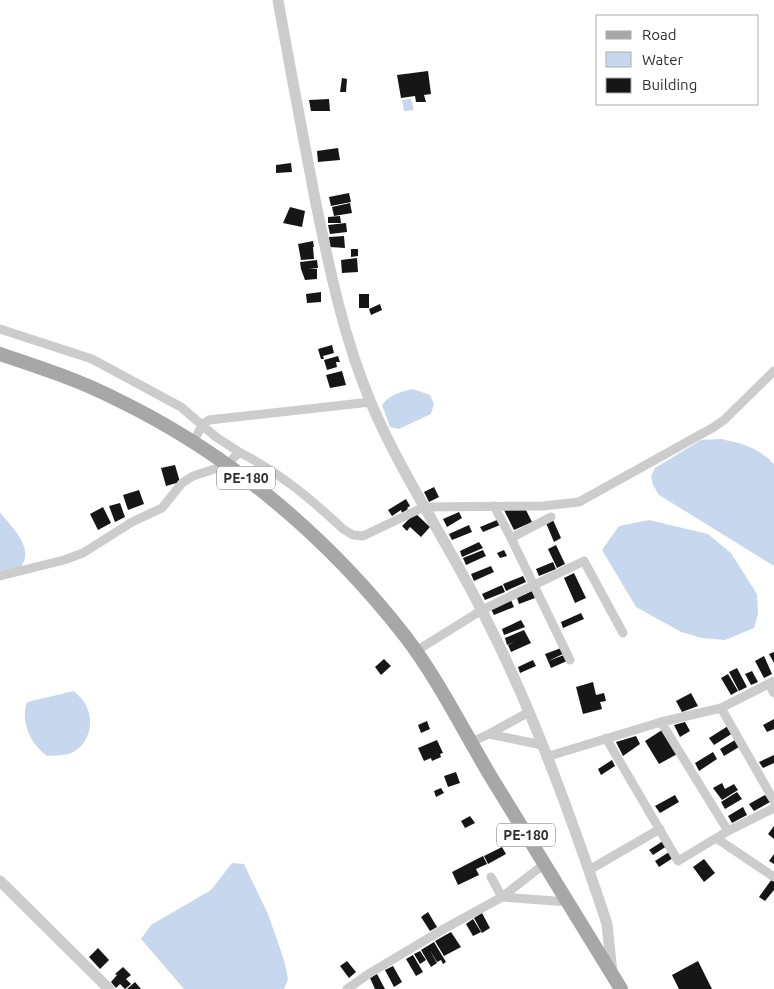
<svg xmlns="http://www.w3.org/2000/svg" width="774" height="989" font-family="Ubuntu,sans-serif">
<style>
.water{fill:#c7d8ee}
.building{fill:#161616}
.lines{fill:none;stroke-linecap:round;stroke-linejoin:round}
.minor{stroke:#ccc;stroke-width:9}
.tertiary{stroke:#ccc;stroke-width:11}
.primary{stroke:#a7a7a7;stroke-width:14}
.labels{text-anchor:middle;dominant-baseline:central;stroke-width:5;stroke-linejoin:round;paint-order:stroke}
.shield{fill:#fff;stroke:#6d6d6d;stroke-width:1}
.shield-label{font-size:14px;font-weight:bold;fill:#2f2f2f}
</style>
<rect width="100%" height="100%" fill="#fff"/>
<path class="water" d="M411,99l3,11 -10,1 -2,-11z
M413,389l17,6 4,9 -3,10 -32,15 -9,-2 -8,-22c8,-11 19,-13 31,-16z
M721,439c23,5 36,8 53,25v102l-115,-71 -6,-10 -2,-9 4,-8 46,-28z
M0,512c12,16 37,37 19,57l-19,2z
M649,520l59,14 23,19 26,41 1,20 -4,14 -29,12 -23,-2 -21,-6 -45,-25 -34,-57 17,-24z
M74,691c6,6 12,11 14,19 6,16 -1,37 -17,43 -7,3 -17,2 -24,3 -16,-12 -27,-33 -20,-54z
M232,863l12,1 24,50 16,46 4,19 -4,10h-100l-43,-50 10,-14 60,-35z"/>
<path class="building" d="M428,71l3,23 -7,1 2,7h-10l-1,-6 -14,2 -4,-23z
M342,78l5,1 -1,13h-6z
M329,99l1,12h-19l-2,-11z
M338,148l2,12 -22,2 -1,-11z
M291,163l1,9 -16,1v-8z
M349,193l2,9 -20,4 -2,-9z
M350,203l2,10 -18,3 -2,-9z
M290,207l15,4 -3,16 -19,-4z
M340,216l1,7h-13v-6z
M346,223l1,9 -17,2 -2,-9z
M344,236l1,12 -15,-1 -1,-10z
M313,241l1,6 -10,1 9,-1 1,12 -13,1 -3,-16z
M351,249h7v7l-7,1z
M357,258l1,14 -16,1 -1,-13z
M317,260l1,8 -9,1h8v10l-12,1 -4,-11 -1,-7z
M321,292v10l-14,1 -1,-9z
M359,294h10v14h-10z
M380,304l2,6 -11,5 -2,-6z
M332,345l2,8 -11,3 1,3h-3l-3,-10z
M338,356l2,6h-4l1,5 -10,3 -3,-10z
M342,371l4,14 -16,3 -4,-13z
M175,465l5,17 -14,4 -5,-18z
M434,487l5,10 -10,5 -5,-10z
M139,490l5,14 -16,6 -5,-15z
M406,499l4,7 -3,2 1,1 -6,4 -1,-3 -9,6 -4,-6z
M120,503l5,14 -10,5 -6,-16z
M103,507l8,16 -13,7 -8,-16z
M503,508h22l7,14 -18,8z
M459,512l3,6 -15,9 -4,-8z
M415,513l15,14 -9,10 -11,-10 -3,4 -5,-5z
M497,520l3,5 -17,7 -3,-5z
M553,520l8,18 -7,4 -8,-19z
M469,525l3,7 -20,8 -3,-6z
M479,542l4,6 -21,9 -2,-6z
M556,545l9,19 -8,4 -9,-19z
M483,550l3,6 -20,9 -3,-7z
M504,550l3,6 -7,2 -3,-5z
M553,562l3,7 -17,7 -3,-7z
M491,566l3,6 -20,9 -3,-7z
M574,573l12,25 -11,5 -11,-25z
M523,576l3,6 -20,9 -3,-7z
M502,585l3,7 -20,8 -3,-6z
M532,591l3,7 -16,6 -2,-6z
M511,600l3,7 -20,8 -3,-6z
M581,613l3,6 -21,9 -2,-6z
M521,620l4,7 -21,8 -2,-6z
M524,630l7,13 -20,9 -3,-7 6,-3 -7,3 -2,-7z
M561,648l2,6 -15,7 -3,-7z
M774,652v11l-5,-9z
M564,655l3,6 -16,7 -3,-7z
M764,656l8,18 -8,4 -9,-17z
M384,659l7,7 -10,9 -6,-8z
M533,660l3,6 -16,7 -2,-6z
M737,668l10,19 -8,4 -10,-19z
M752,671l6,11 -7,3 -6,-11z
M728,674l10,17 -7,4 -10,-17z
M593,682l3,13 8,-2 2,8 -6,1 2,7 -19,5 -7,-27z
M691,693l7,13 -16,6 -6,-11z
M774,719v10l-7,3 -4,-7z
M427,721l3,8 -9,4 -3,-8z
M685,722l5,9 -10,6 -6,-12z
M728,726l5,7 -19,12 -5,-7z
M662,730l17,23 -20,11 -14,-23z
M636,736l4,8 -17,12 -7,-14z
M437,740l6,13 -3,1 1,3 -9,4 -1,-3 -7,3 -6,-13z
M735,740l4,7 -15,9 -4,-7z
M713,752l4,7 -18,12 -4,-8z
M774,755v8l-11,5 -4,-6z
M612,760l3,6 -14,9 -3,-6z
M456,772l4,11 -12,4 -4,-11z
M722,783l3,6 9,-5 4,6 -16,10 -9,-12z
M441,788l3,5 -8,4 -2,-6z
M737,792l5,7 -17,10 -4,-7z
M675,795l4,7 -19,11 -5,-7z
M765,795l5,7 -16,9 -5,-7z
M743,807l4,8 -15,8 -4,-7z
M470,816l5,7 -10,5 -4,-7z
M774,826v13l-6,-5z
M663,841l4,5 -14,9 -4,-5z
M502,847l4,7 -18,10 -4,-8z
M669,852l4,6 -14,9 -4,-6z
M774,854v10l-5,-3z
M483,856l4,8 -11,5 3,6 -21,10 -6,-13z
M704,859l11,14 -11,9 -11,-15z
M772,879l2,2v9l-9,11 -6,-4z
M428,912l9,15 -7,4 -9,-14z
M482,913l8,15 -8,5 -8,-15z
M473,919l8,13 -8,4 -7,-12z
M451,932l10,15 -17,9 -9,-15z
M434,942l12,20 -3,2 -2,-4 -4,2 -8,-13 8,14 -6,4 -10,-17z
M98,948l11,12 -9,9 -11,-12z
M420,951l6,9 -6,4 -6,-10z
M413,955l10,17 -7,4 -10,-17z
M347,961l9,11 -7,6 -9,-12z
M698,961l14,28h-33l-7,-14z
M393,966l9,16 -8,5 -9,-17z
M123,967l8,8 -5,4 5,5 -6,5 -5,-5 -4,4 -5,-6 6,-7 -2,-1z
M377,974l8,15h-10l-5,-11z
M135,982l6,7h-14z"/>
<g class="lines">
<path class="minor" d="M0,329l92,30 89,48 35,30 23,15
M193,443l9,-18 7,-5 162,-18
M494,506l17,32 59,122
M511,538l40,-21
M0,576l64,-16 19,-7 49,-31 30,-14 20,-25 11,-7 34,-11 12,-13c41,21 71,46 104,77l10,6 10,1 61,-29 119,-1 36,-4 135,-75 10,-7 50,-49
M416,651l66,-41 102,-49 39,72
M769,684l5,9
M721,708l53,93
M661,722l67,109
M489,734l53,11
M606,738l72,123 50,-30 46,-23
M471,742l18,-8 40,-22
M546,757l115,-35 60,-14 53,-27
M716,838l58,39
M589,870l71,-41
M491,877l11,20 66,5
M347,989l23,-16 72,-43 60,-33 41,-32"/>
<path class="tertiary" d="M278,0c12,68 25,136 38,204 14,67 28,135 55,199 31,73 76,138 111,208 47,91 83,189 116,286l9,27 5,49
M0,881l109,108"/>
<path class="primary" d="M0,354c39,13 79,26 116,45 114,55 212,138 289,237 33,43 58,94 86,141 43,71 87,141 130,212"/>
</g>
<g class="labels">
<g class="shield">
<rect x="217" y="466.5" width="58" height="23" rx="4"/>
<rect x="497" y="823.5" width="58" height="23" rx="4"/>
</g>
<g class="shield-label">
<text x="246" y="478">PE-180</text>
<text x="526" y="835">PE-180</text>
</g>
</g>
<rect x="596" y="15" width="162" height="90" fill="#ffffff" stroke="#acacac"/>
<rect x="606" y="31" width="25" height="8" fill="#a7a7a7" stroke="#acacac"/>
<text x="642" y="40" font-size="15" fill="#2f2f2f">Road</text>
<rect x="606" y="52" width="25" height="15" fill="#c7d8ee" stroke="#acacac"/>
<text x="642" y="65" font-size="15" fill="#2f2f2f">Water</text>
<rect x="606" y="78" width="25" height="15" fill="#161616" stroke="#acacac"/>
<text x="642" y="90" font-size="15" fill="#2f2f2f">Building</text>
</svg>
